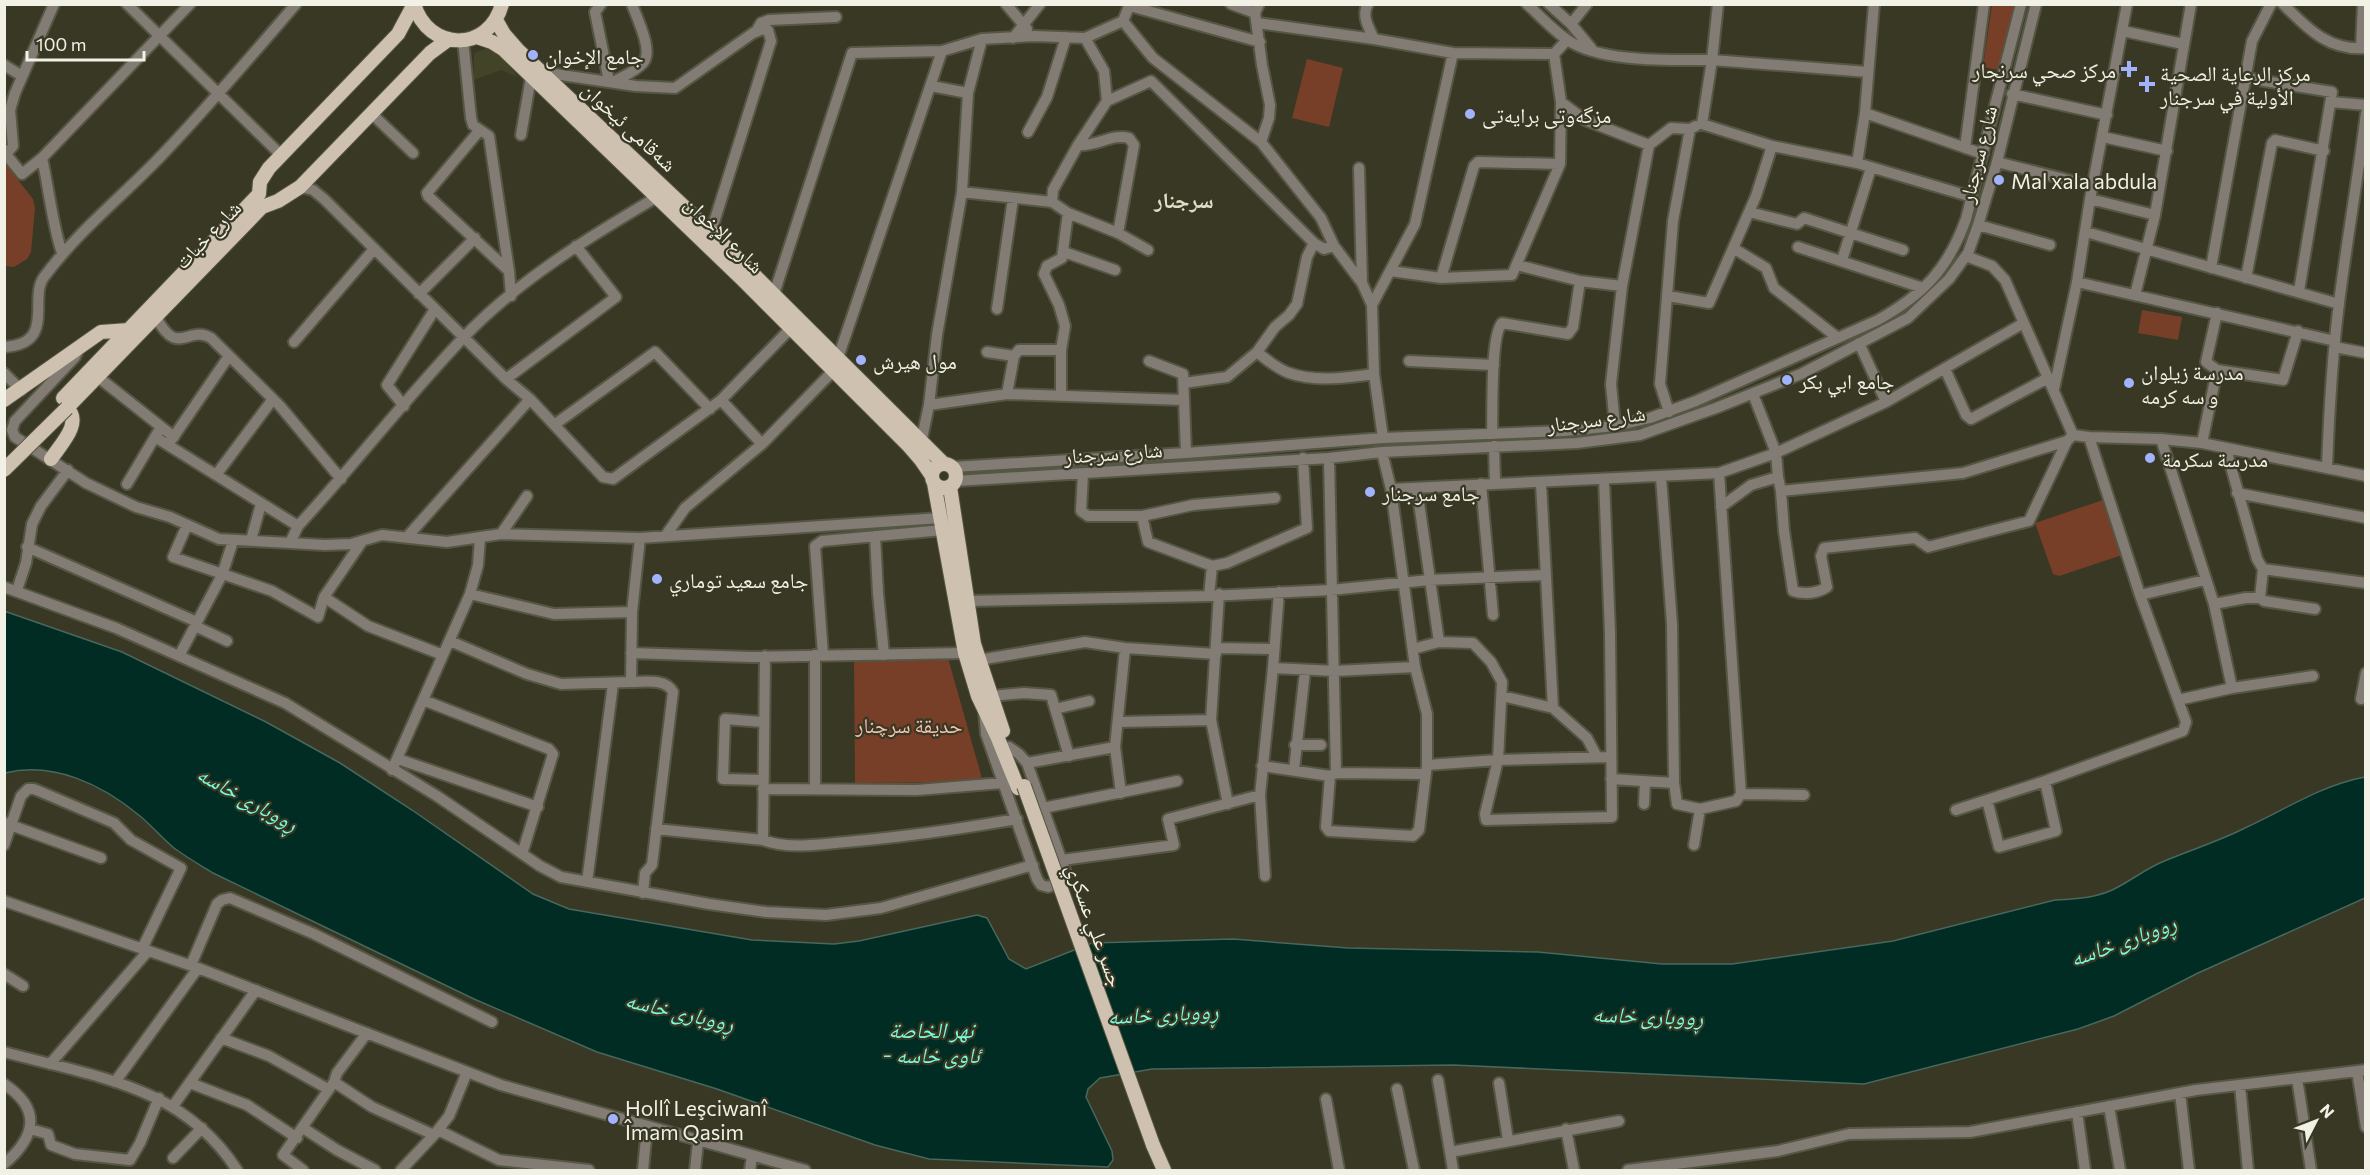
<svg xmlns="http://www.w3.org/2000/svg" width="2370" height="1175" font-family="Commissioner,'Noto Naskh Arabic',sans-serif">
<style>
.built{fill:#434328}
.green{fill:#773f28}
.water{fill:#002c23;stroke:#48675d;stroke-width:1.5}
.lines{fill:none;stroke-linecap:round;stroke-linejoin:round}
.minor-casing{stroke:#565644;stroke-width:14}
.major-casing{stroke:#565644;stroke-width:16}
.minor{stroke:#827c74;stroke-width:10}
.major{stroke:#cec1b0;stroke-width:14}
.major-bridge-casing{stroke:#565644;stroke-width:16;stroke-linecap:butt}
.major-bridge{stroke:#cec1b0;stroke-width:14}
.poi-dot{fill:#a1b3fd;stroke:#383825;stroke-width:2}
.labels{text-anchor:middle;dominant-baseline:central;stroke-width:4.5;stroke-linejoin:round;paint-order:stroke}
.poi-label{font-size:21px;fill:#f1f1e5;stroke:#383825;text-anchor:start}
.street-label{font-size:21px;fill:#f1f1e5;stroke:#383825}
.park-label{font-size:21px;fill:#f7c4b1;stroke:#383825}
.neighbourhood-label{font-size:22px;font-weight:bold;fill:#dddec6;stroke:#383825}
.water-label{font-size:22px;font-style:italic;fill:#78fddc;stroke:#383825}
</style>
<rect width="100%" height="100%" fill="#383825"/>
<path class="built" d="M493,46l25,31 -17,-7 -27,10v-27z"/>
<path class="green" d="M1992,5h26l-14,66 -21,-4z
M1307,59l36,9 -14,59 -37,-9z
M4,162l29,37 2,9 -4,44 -4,7 -13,8 -9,-1z
M2142,310l40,7 -4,23 -40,-7z
M2103,500l19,55 -63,21 -6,-2 -18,-51z
M948,658l35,124 -128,1 -1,-124z"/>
<path class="water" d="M4,611l118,41 144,70 74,41 72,47 121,84 36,15 183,31 82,4 25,-3 118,-26 10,3 22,41 17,10 66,-26 141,-4 115,9 190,4 124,12h70l161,-23 162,-41c21,-1 44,-2 63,-13 15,-8 28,-18 44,-25 28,-12 58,-21 85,-35 39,-18 75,-42 118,-50v121l-167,75 -84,43 -36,13 -214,55 -411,-19 -301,4 -52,9 -12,11 -2,8 26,54 1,9 -5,7 -179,-8 -54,-14 -158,-56 -120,-37 -123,-53 -261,-126c-13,-8 -27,-16 -39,-25 -12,-10 -22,-22 -34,-32 -37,-31 -86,-55 -135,-43z"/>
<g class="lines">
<defs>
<path id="minor" d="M127,4l154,151
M601,4l-6,8 14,69
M1006,4l21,25
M1231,4l24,9
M1259,4l-4,9 7,52 8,40 -1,13 -8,24
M1368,4c-7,12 1,24 6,35
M1527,4c13,12 25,25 39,35 33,24 105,21 146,21l-10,64 70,22 85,17 115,34
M1549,4l22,20 20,24
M1718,4l-6,56 156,12
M2283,4c24,24 45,47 83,44
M1130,6l130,36
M1123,21l30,37 108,84 60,76 13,28 28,37 10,22
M1258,23l116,16 79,14 101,1
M1571,24l16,-20
M757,30l4,-7 8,-3 67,-3
M2123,31l60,13
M1013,38l27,-34
M463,40l8,78 2,7 16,11 20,135 2,25
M2361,48l2,-44
M4,65l18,11
M541,72l95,14 39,2 78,-55 10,-4 5,1 3,11 -60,191
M2246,78l86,14 -33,199
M615,81c9,-5 21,-10 28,-18 11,-12 -6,-44 -11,-59
M931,86l37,7
M2012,94l95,21
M1107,101l44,-20 163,162 10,6 10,-3
M1561,102l24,18 64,25 22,-17 19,1 6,-3
M2331,102l35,3
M1865,113l118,41
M372,114l41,39
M479,131l-52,62 1,3 81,75
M1028,132l19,-35 19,-60
M521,135l10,-58
M2103,137l64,14
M1078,145c18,2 34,-12 51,-7l5,7 -16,88
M1965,148l19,-144
M4,152l18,22 20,-16
M6,154l7,-8 -3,-36 5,-17 39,-89
M1997,162l95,24
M1857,163l8,-50 9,-109
M1359,168l3,115
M300,187l13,3 11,9 182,180 24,20 73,78 10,2 108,-79 70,-72
M962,192l90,10 16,11 50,20 30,17
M2090,199l65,16
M1052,202l1,-12 25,-45 29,-44 -3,-30 -19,-33
M1749,212l48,12 7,-6 99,32
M1978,225l72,20
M2086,232l253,72
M1798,247l125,41
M1733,248l33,20 8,20 64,50
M1064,252l51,18
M62,253c-10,-30 -13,-64 -20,-95l148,-154
M1966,256l26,10 13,14 68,155
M1842,260l29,-92
M1517,265l63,16 42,5
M2211,268l41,-227 19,-37
M1391,271l50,7 71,-3 48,-111 1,-62 -7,-48 13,-14
M1441,278l33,-112 4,-4 82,2
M2246,278l26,-135 3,-3 49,11
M2077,282l258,59
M419,294l56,-56
M774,294l78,-241 90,-2 40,-12 52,-3 51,2 38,-17 7,-17
M2135,295l20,-80 36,-211
M1668,296l41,7 47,-107 16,-50
M997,309l16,-110
M2217,313l-11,49 11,8 66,10 15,-49
M156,317c22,42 32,7 55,21l69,68 61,73
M294,342l80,-93
M1859,343l27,59
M4,347c53,-3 24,-49 40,-70 34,-46 79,-81 118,-122 46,-48 90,-100 134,-151
M2335,347l31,6
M78,350l-3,7 -60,64 -3,9 3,7 71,46 50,24 34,10 49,22 71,4
M987,352l27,4
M1257,352c10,8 19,16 32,21 25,9 58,5 85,1
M838,358l104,-307
M1149,361l34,13 3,79
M1409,361l85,4
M1945,369l21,46 5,4 77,-41
M4,373l17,17
M98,377l76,60
M506,379l110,-82 -40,-51
M1184,383l43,-6 30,-25 18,-25 14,-12 8,-11 10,-47 7,-14
M2054,389l23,-107 13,-83 37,-195
M1007,394l7,-38 5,-6h42
M1753,394l23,59 2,24
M1061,396v-46l4,-24 -6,-21 -15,-31 3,-8 15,-8 6,-45
M721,400l41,44
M929,405l78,-11 177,6
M404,406l-17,-21 48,-76
M1669,412l-9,-28 13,-163 17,-92
M554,425l101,-73 55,57
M1615,426l-4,-42 11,-98 27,-141
M1492,434c1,-21 -2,-98 10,-111l66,11 5,-7 7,-46
M2073,435l16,2 72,2 41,4 164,33
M155,437l143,89 -8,17 35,2 26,-1 31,-9 65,7 54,-8 139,4 301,-20
M1383,438l-9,-64 -2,-69 43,-81 38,-171
M2161,439l53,165 18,84
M921,443l8,-38 8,-70 25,-143 6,-99 14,-54
M2202,443l15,-73
M168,445l61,-89
M1494,446l1,37
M2226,449l31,110 6,10 103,14
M1329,458l7,315
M953,467l233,-14 197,-15 181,-7 51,-5 35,-8 46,-17 182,-81c46,-26 70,-51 88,-101l55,-215
M2327,467c2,-54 5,-109 12,-164 8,-63 19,-126 27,-190
M1083,474l-2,37 7,5h54l51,-11 82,-7
M216,475l57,-76
M1661,477l11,147 2,159 3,21 23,5 36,-8 5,-7 -22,-321
M955,481l374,-23 53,-6 195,-9 63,-8 76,-27 85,-34 107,-56 41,-39 19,-26 10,-28 19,-63 39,-158
M1541,483l12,225 34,30 10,19
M127,484l31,-52
M1481,484l12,131
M1391,489l328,-16 57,-20 110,-51 136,-78
M1417,489l22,153 34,1 18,19 11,20 -4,78 112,-3
M1781,491l3,40 9,60c11,4 25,2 34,-4l-6,-31 3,-8 91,-10 13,9 101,-26 38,-80
M2237,493l129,25
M1721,507l30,-22 27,-8 3,14 182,-18 104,-32 6,-6
M1142,516l6,26 64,24 15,-3 80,-35 -4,-70
M187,525l-14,32 99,34 46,26 6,-20 37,-54
M298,526c56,-61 108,-128 165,-188 54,-57 126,-101 194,-141
M501,534l26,-38
M666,535l19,-27 77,-64 71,-73
M875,536l3,57 6,62
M407,537l123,-138
M640,538l-8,74 -1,70c14,0 35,-4 42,10l-21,173 -7,8 -2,20
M251,540l10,-36
M27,547l170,75
M2263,569l-3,29 4,3 51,8
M4,587l112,41 169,75 152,93 103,70 21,11 148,27 57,8 60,3 55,-7 152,-43
M17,590l9,-27 6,-39 9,-18 27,-36
M470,594l84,20 78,-2
M1219,594l-8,126 17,84
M2140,595l65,-15
M1209,596l3,-30
M324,597l44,29 75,29
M967,601l242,-5 122,-6 98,-10 116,-5
M2214,604l32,-6h14
M195,626l32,15
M450,641l77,33 34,10 70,-2
M1217,648l57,1
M1413,649l26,-7
M631,653l119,4 215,-4
M823,655l-8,-109 7,-5 121,-11
M179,656l43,-81 11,-34
M979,660l106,-18 40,6 91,6
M1273,668l62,3 80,-4
M991,696l33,-3 27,2 18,61
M1502,696l51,12
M2361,699l5,-26
M423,700l126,49 4,5 -31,100
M2178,700l54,-12 81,-12
M1055,709l34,-8
M984,710l2,24 51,145 4,6 7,2 16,-6 1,-11 -38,-107 -8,-9 -10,-7
M763,722l-38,-3 -2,60 40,1
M1119,722l92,-2
M1295,745h26
M398,759l140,48
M1027,763l88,-16
M1427,765l71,-5 -13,54 1,6 126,-3 -2,-184 -6,-154
M1262,766l68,10 6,-3 88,1
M392,770l78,-176 8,-29 2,-27
M1294,770l11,-99
M1330,776l-4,51 3,4 84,5 6,-6 8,-65v-51l-12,-47 -24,-178 -9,-37
M1611,779l63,4
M763,789l154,1 86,-7
M815,789v-134
M1121,793l-6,-46 10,-99
M1741,794l63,1
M1987,800l12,47 57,-16 -11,-50
M1644,804l1,-22
M1043,808l134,-27
M1956,810l89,-29 138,-50 3,-9 -46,-127 -51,-158
M5,823l96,35
M656,829l107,11c25,10 56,4 83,2 57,-5 114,-13 171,-23
M763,840l2,-184
M4,845l17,-49 7,-7h6l80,34 17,17 50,28 -39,81
M1694,845l6,-36
M1062,860l112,-15 -6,-26 92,-24
M1265,876l-5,-81 13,-127 6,-76
M587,882l26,-198
M4,901l194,67 303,117 304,85
M191,965l26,-61 5,-4 8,-2 84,36 178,88
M4,974l19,12
M221,1038l48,18 59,33
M4,1052c91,25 178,33 233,118
M50,1064l98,-113
M2357,1071l9,56
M2297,1078l14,92
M1438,1080l15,90
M115,1082l83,-114
M334,1082l3,-9 30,-40
M190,1083l57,22 50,33
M1499,1083l9,57
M4,1084c38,25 32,53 0,80
M2240,1085l8,85
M1397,1089l17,81
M2180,1093l9,77
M1326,1099l13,71
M173,1106l83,-116
M2109,1106l11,64
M2077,1112l8,58
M303,1128l34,22 38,20
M30,1129l18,5 3,11 24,9 55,6 10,-17 19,-45
M1566,1129l8,41
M438,1130l61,30 90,10
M1450,1152l169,-31
M173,1158l29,-30
M303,1170l-20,-15 51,-73 38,25 62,28
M401,1170l33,-35 15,-19 18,-44
M643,1170l4,-42
M695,1170l3,-28
M750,1170l2,-14
M1628,1170l150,-19 71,-17 121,-2 226,-42 170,-20"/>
<path id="major" d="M414,4c14,48 75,49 88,0
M496,20l8,14 14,16 193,182 232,231
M477,37l15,5 11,7 240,231 165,165 13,15 11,16
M63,398l196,-204 1,-12 9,-14 129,-134 16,-30
M4,400l97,-68 28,-2
M51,459c9,-14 32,-36 16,-51l195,-201 16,-6 22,-14 130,-134 19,-14
M932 476a12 12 0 1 1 24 0a12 12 0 1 1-24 0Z
M934,483l31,170 13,43 19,40 21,52
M950,487l24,157 29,87
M1153,1145l11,25"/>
</defs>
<use href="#minor" class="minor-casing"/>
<use href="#major" class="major-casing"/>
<use href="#minor" class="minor"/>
<use href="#major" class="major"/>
<defs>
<path id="major-bridge" d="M4,470l63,-62
M1024,786l129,359"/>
</defs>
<use href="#major-bridge" class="major-bridge-casing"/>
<use href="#major-bridge" class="major-bridge"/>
</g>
<g class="poi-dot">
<circle cx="533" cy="55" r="6"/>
<path d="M2126 60h6v6h6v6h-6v6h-6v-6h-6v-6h6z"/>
<path d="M2144 75h6v6h6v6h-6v6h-6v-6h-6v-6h6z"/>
<circle cx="1470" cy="114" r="6"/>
<circle cx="1999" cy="180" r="6"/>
<circle cx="861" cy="360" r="6"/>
<circle cx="1787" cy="380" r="6"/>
<circle cx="2129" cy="383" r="6"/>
<circle cx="2150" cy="458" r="6"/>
<circle cx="1370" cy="492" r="6"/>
<circle cx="657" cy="579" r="6"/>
<circle cx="613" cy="1119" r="6"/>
</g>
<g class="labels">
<g class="poi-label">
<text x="545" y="55">جامع الإخوان</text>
<text x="2116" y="69" text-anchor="end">مركز صحي سرنجار</text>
<text x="2160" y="72">مركز الرعاية الصحية<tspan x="2160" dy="24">الأولية في سرجنار</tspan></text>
<text x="1482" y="114">مزگەوتی برایەتی</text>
<text x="2011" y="180">Mal xala abdula</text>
<text x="873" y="360">مول هيرش</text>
<text x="2141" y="371">مدرسة زيلوان<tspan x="2141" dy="24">و سه كرمه</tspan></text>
<text x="1799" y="380">جامع ابي بكر</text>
<text x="2162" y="458">مدرسة سكرمة</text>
<text x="1382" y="492">جامع سرجنار</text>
<text x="669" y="579">جامع سعيد توماري</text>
<text x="625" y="1107">Hollî Leşciwanî<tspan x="625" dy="24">Îmam Qasim</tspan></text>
</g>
<g class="street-label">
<text transform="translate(630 126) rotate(43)">شەقامی ئیخوان</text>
<text transform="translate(1977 154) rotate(-76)">شارع سرجنار</text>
<text transform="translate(207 234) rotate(-46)">شارع خبات</text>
<text transform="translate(725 234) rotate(44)">شارع الإخوان</text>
<text transform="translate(1596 418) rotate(-7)">شارع سرجنار</text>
<text transform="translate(1113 452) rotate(-4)">شارع سرجنار</text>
<text transform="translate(1096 925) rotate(70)">جسر علي عسكري</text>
</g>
<g class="park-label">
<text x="909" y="724">حديقة سرچنار</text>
</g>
<g class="neighbourhood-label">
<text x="1184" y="199">سرجنار</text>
</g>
<g class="water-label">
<text transform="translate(248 798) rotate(29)">ڕووباری خاسە</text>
<text transform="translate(2123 940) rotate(-20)">ڕووباری خاسە</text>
<text transform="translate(680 1011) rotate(13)">ڕووباری خاسە</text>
<text transform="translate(1163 1013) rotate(-3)">ڕووباری خاسە</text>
<text transform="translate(1648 1015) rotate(2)">ڕووباری خاسە</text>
<text x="931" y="1029">نهر الخاصة<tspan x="931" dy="25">- ئاوی خاسە</tspan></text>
</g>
</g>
<rect width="2370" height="1175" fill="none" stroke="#f1f1e5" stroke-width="12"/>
<g transform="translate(2316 1121) rotate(48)" stroke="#383825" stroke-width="4.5" paint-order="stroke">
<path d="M0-4.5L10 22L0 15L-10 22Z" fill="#f1f1e5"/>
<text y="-9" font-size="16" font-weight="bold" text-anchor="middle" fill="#f1f1e5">N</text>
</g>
<path d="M27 51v9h117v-9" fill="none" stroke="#f1f1e5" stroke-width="3"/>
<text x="36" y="51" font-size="18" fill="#f1f1e5" stroke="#383825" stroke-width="4.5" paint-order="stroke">100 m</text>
</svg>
